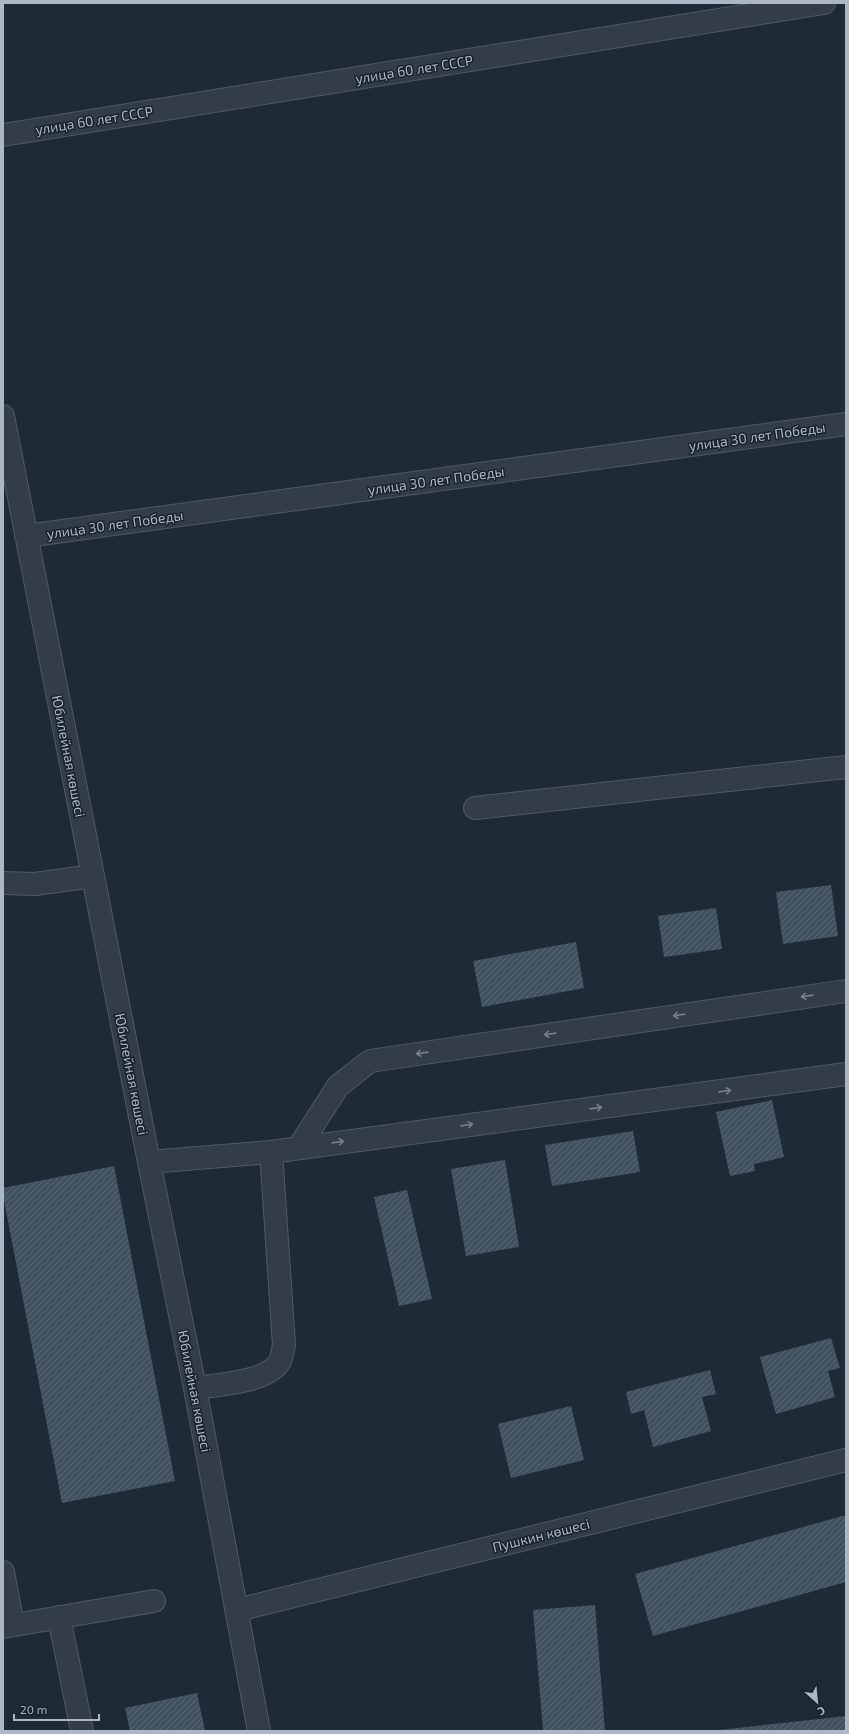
<svg xmlns="http://www.w3.org/2000/svg" width="849" height="1734" font-family="'Exo 2',sans-serif">
<style>
.building{fill:url(#building-hatch)}
.lines{fill:none;stroke-linecap:round;stroke-linejoin:round}
.minor-casing{stroke:#4f5a65;stroke-width:24}
.minor{stroke:#323d47;stroke-width:22}
.oneway{stroke:#75808c}
.labels{text-anchor:middle;dominant-baseline:central;stroke-width:3;stroke-linejoin:round;paint-order:stroke}
.street-label{font-size:14px;fill:#abb7c4;stroke:#18222b}
</style>
<defs>
<pattern id="building-hatch" width="6" height="6" patternUnits="userSpaceOnUse"><rect width="6" height="6" fill="#41515f"/><path d="M-1 1l2-2M0 6l6-6M5 7l2-2" fill="none" stroke="#5a6874"/></pattern>
</defs>
<rect width="100%" height="100%" fill="#1e2b36"/>
<path class="building" d="M831,885l7,51 -55,8 -7,-52z
M716,908l6,41 -58,8 -6,-41z
M576,942l8,46 -102,19 -9,-46z
M772,1100l12,57 -30,7 1,7 -25,5 -14,-64z
M633,1131l7,41 -88,14 -7,-41z
M505,1160l14,87 -53,9 -15,-87z
M114,1166l61,315 -113,22 -59,-308v-7z
M407,1190l25,109 -33,7 -25,-109z
M831,1338l9,30 -12,3 7,26 -59,17 -16,-57z
M710,1370l6,24 -14,3 9,34 -58,16 -9,-37 -13,4 -5,-22z
M571,1406l13,54 -73,18 -13,-54z
M846,1515v67l-193,54 -18,-62z
M595,1605l10,126h-62l-10,-121z
M197,1693l8,38h-75l-5,-23z
M846,1716v15h-127v-1z"/>
<g class="lines">
<defs>
<path id="minor" d="M3,135l821,-132
M3,416l146,746 46,226 64,343
M26,536l820,-112
M475,808l371,-41
M3,883l32,1 58,-8
M299,1147l39,-61 32,-25 476,-70
M149,1162l122,-10 575,-78
M195,1388c22,-3 74,-6 85,-27 2,-5 3,-11 4,-16l-13,-193
M3,1572l10,53
M237,1610l609,-150
M59,1617l23,114
M3,1627l151,-26"/>
</defs>
<use href="#minor" class="minor-casing"/>
<use href="#minor" class="minor"/>
</g>
<defs><path id="oneway-shaft" d="M-6 0H5M1.5-3L5.5 0L1.5 3" fill="none" stroke-width="1.6" stroke-linecap="round" stroke-linejoin="round"/></defs>
<g class="oneway">
<use href="#oneway-shaft" transform="translate(807 996) rotate(172)"/>
<use href="#oneway-shaft" transform="translate(679 1015) rotate(172)"/>
<use href="#oneway-shaft" transform="translate(550 1034) rotate(172)"/>
<use href="#oneway-shaft" transform="translate(422 1053) rotate(172)"/>
<use href="#oneway-shaft" transform="translate(725 1091) rotate(-8)"/>
<use href="#oneway-shaft" transform="translate(596 1108) rotate(-8)"/>
<use href="#oneway-shaft" transform="translate(467 1125) rotate(-8)"/>
<use href="#oneway-shaft" transform="translate(338 1142) rotate(-8)"/>
</g>
<g class="labels">
<g class="street-label">
<text transform="translate(414 69) rotate(-9)">улица 60 лет СССР</text>
<text transform="translate(94 120) rotate(-9)">улица 60 лет СССР</text>
<text transform="translate(757 436) rotate(-8)">улица 30 лет Победы</text>
<text transform="translate(436 480) rotate(-8)">улица 30 лет Победы</text>
<text transform="translate(115 524) rotate(-8)">улица 30 лет Победы</text>
<text transform="translate(69 756) rotate(79)">Юбилейная көшесі</text>
<text transform="translate(132 1074) rotate(79)">Юбилейная көшесі</text>
<text transform="translate(195 1391) rotate(79)">Юбилейная көшесі</text>
<text transform="translate(541 1535) rotate(-14)">Пушкин көшесі</text>
</g>
</g>
<rect width="849" height="1734" fill="none" stroke="#abb7c4" stroke-width="8"/>
<g transform="translate(817 1702) rotate(153)" stroke="#18222b" stroke-width="3" paint-order="stroke">
<path d="M0-3L7 15L0 10L-7 15Z" fill="#abb7c4"/>
<text y="-6" font-size="11" font-weight="bold" text-anchor="middle" fill="#abb7c4">С</text>
</g>
<path d="M14 1714v6h85v-6" fill="none" stroke="#abb7c4" stroke-width="2"/>
<text x="20" y="1714" font-size="12" fill="#abb7c4" stroke="#18222b" stroke-width="3" paint-order="stroke">20 m</text>
</svg>
